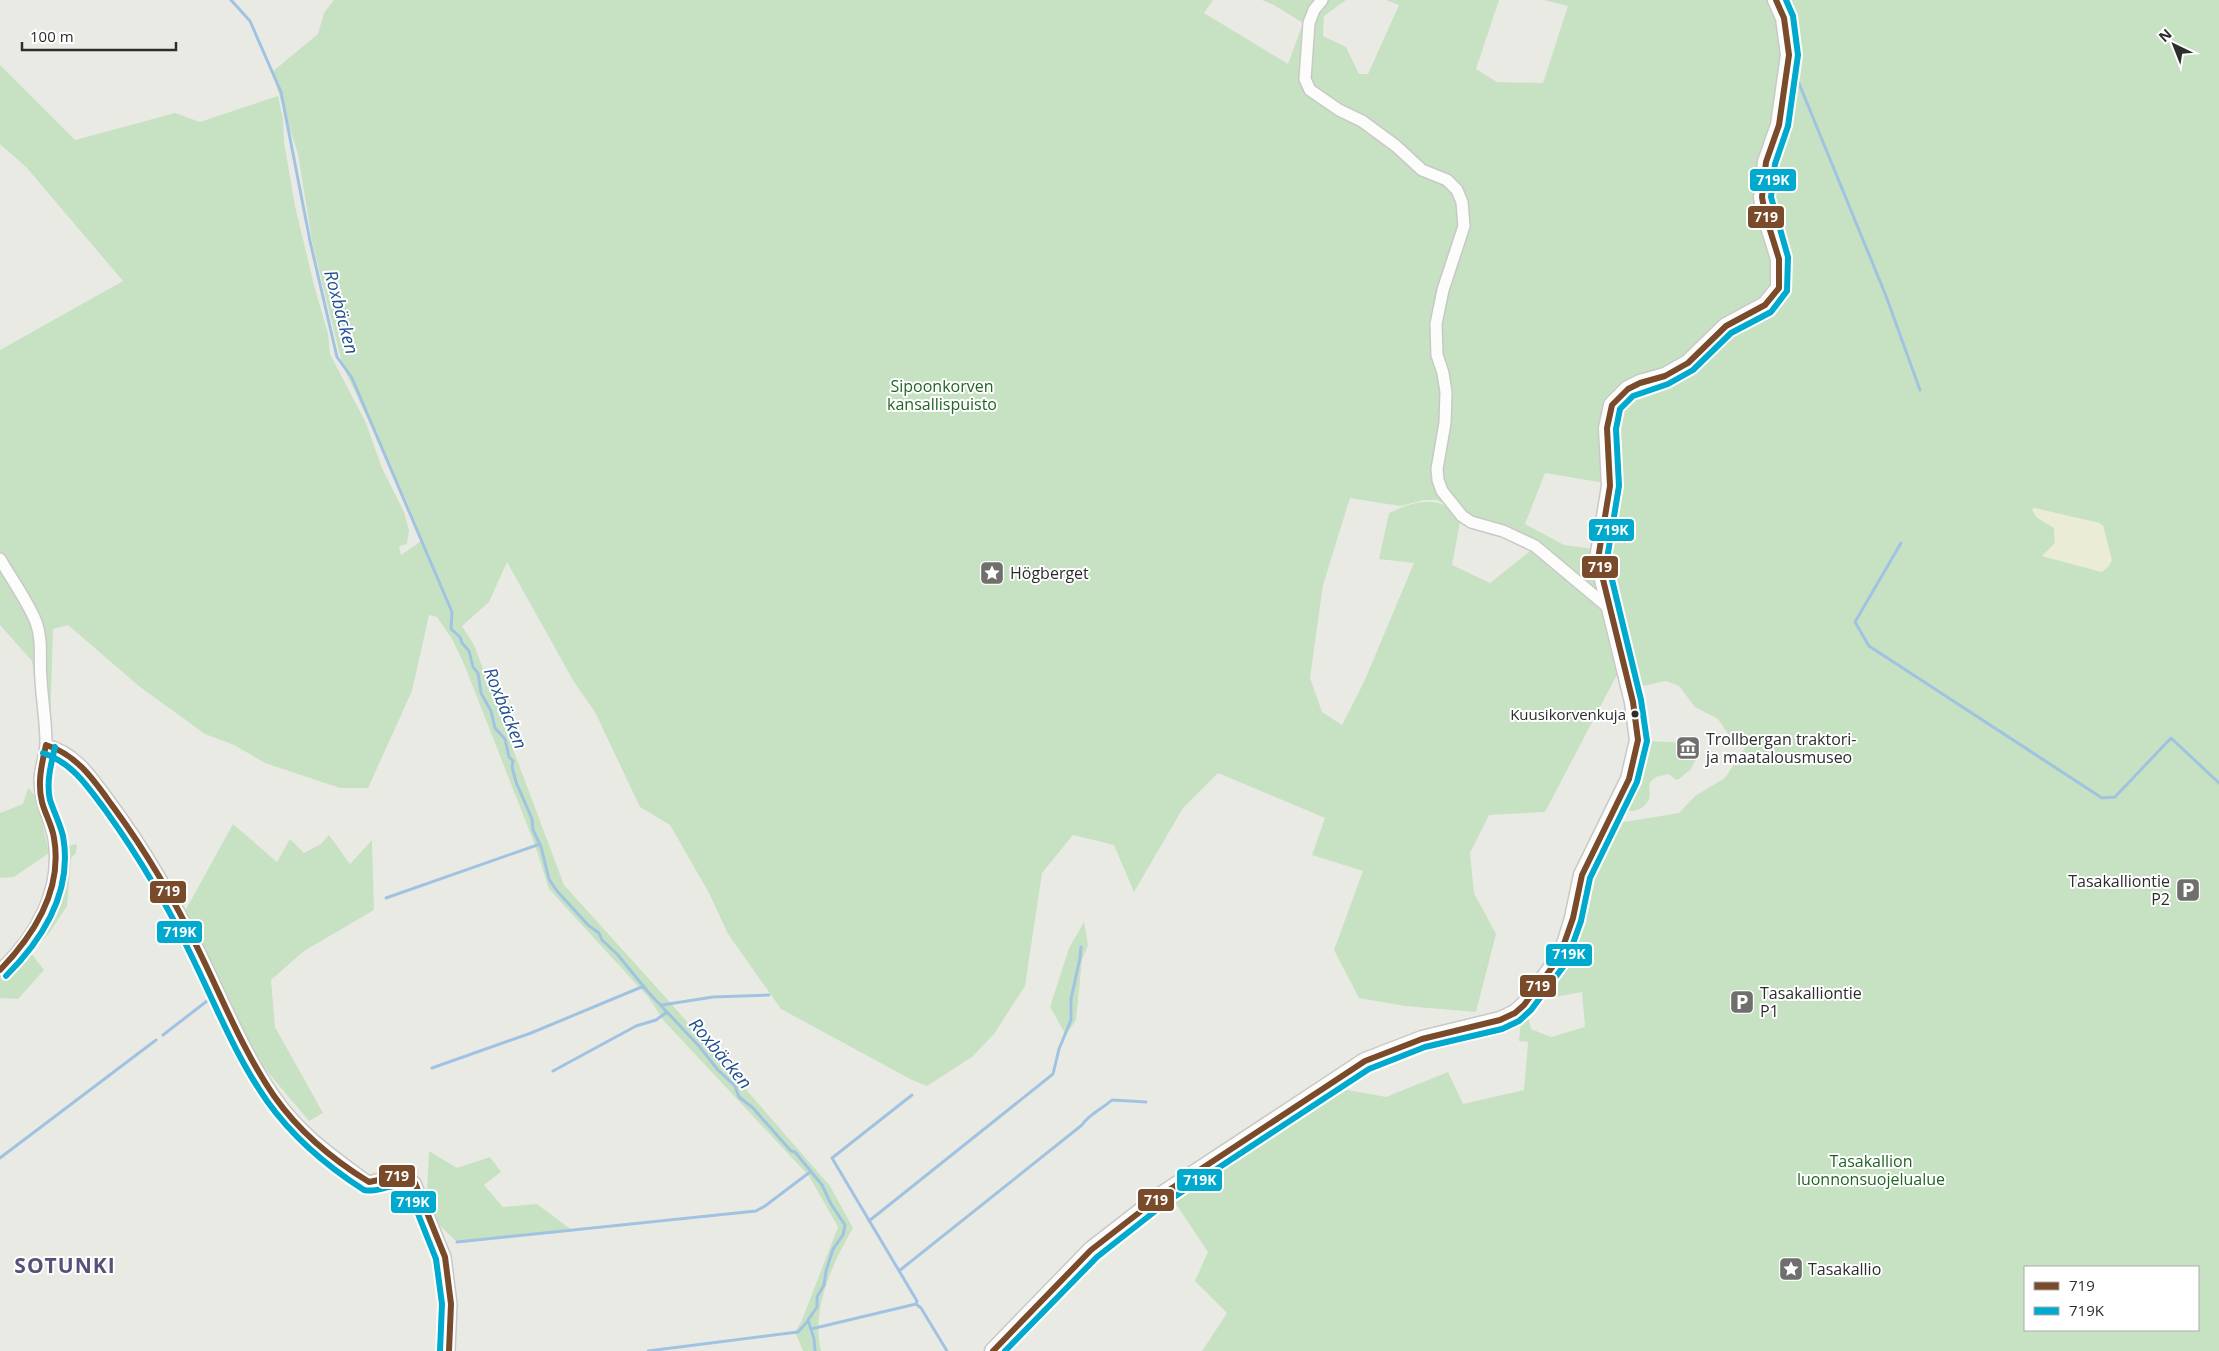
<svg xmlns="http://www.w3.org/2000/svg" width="2219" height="1351" font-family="'Open Sans',sans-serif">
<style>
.green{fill:#c7e2c2;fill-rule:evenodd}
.sand{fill:#ebecd6}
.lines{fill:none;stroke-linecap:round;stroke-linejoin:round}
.stream{stroke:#a1c3e2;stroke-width:3}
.street-casing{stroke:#c8c8c8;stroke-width:14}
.secondary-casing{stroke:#c8c8c8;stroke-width:19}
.street{stroke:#fcfcfb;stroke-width:11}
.secondary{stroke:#fcfcfb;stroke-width:16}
.bus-1-casing{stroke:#fff;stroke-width:10}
.bus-2-casing{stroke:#fff;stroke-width:10}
.bus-1{stroke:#7a4b2a;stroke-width:6}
.bus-2{stroke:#00a9ce;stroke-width:6}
.bus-dot{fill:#2d2d2d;stroke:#fff;stroke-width:2}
.labels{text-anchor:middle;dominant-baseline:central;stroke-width:4;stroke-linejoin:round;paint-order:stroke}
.bus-label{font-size:15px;fill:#2d2d2d;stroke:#fff;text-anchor:end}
.park-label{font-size:16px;fill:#246326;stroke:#fff}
.poi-label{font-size:16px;fill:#2d2d2d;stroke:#fff;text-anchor:start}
.water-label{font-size:18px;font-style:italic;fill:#1e4f90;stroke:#fff}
.district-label{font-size:21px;font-weight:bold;letter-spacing:1px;fill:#545279;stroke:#fff}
.line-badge{stroke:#fff;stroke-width:2}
.badge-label{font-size:14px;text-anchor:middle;font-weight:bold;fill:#fff}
</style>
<rect width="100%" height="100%" fill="#eaeae5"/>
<path class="green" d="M334,0h879l-9,13 84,51 15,-41 -29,-18 -12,-5h84l-22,16 -1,20 23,11 13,27h9l31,-69 -13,-5h113l-23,69 21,13 46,1 25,-77 -24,-6h226l8,19 5,35 -10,70 -13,36 13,100v25l-5,8 -83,65 -70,34 -10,91 -60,-10 -20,51 39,21 30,4 6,49 -64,-53 -64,-24 -22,-16 -14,-5h-12l-24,6 -50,-8 -27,87 -13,93 12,34 20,13 22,-43 50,-119 -35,-4 10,-46c26,-12 50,-19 72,4l-9,48 38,18 45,-36 67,57 20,61 -77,147 -56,3 -19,38 4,40 22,41 -20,78 -71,-6 -46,-8 -25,-48 29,-79 -51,-16 13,-37 -107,-45 -35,35 -49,84 -20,-47 -41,-10 -31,38 -17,113 -31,48 -22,23 -45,29 -15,-6 -131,-71 -53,-75 -19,-41 -39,-68 -30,-18 -45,-95 -21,-30 -67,-120 -18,40 -27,24 12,19 90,240 104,115 162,186 23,42c-21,36 -42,81 -32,123h-18l-8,-19 7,-12 36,-93 -29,-51 -145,-155 -15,-23 -100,-109 -14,-44 -71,-181 -12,-25 -15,-22 -8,-2 -17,76 -44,97h-28l-75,-25 -31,-18 -29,-11 -65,-47 -72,-62 -15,4 -3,101 -7,2 -11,-71 -32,-36v-275l123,-69 -97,-114 -26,-23v-79l75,75 100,-27 25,9 78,-26 5,23 1,23 11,64 19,79 14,49 2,20 36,69 16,45 22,44 5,18 -2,14 -8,2 2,9 20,-14 -12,-34 -67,-143 -30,-123 -14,-87 -26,-82 46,-38 6,-21z
M1783,0h436v1351h-1017l25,-38 -32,-32 13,-29 -38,-57 167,-107 49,9 62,-25 15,32 61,-14 4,-48 -9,-1 2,-23 7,-3 3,14 20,8 34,-10 -3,-35 -37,7 -6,-6 52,-127 21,-42 67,-11 16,-17 30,-18 21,-32 -18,-12 -10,-15 -23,-12 -16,-21 -13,-5 -23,5 -9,-1 -29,-126 8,-130 5,-21 6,-7 154,-100 -10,-119 17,-55zM2034,508l66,15 2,49 -59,-16 12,-13 -1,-15zM2025,1267h173v63h-173z
M1647,741l41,2 6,2 4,8 -11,-3 -1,6 12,-1 -7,14 -12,10 -3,1 -7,-6 -13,3 -6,5c-2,5 1,11 -1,17 -4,10 -16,14 -25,11l-3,-6 22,-60z
M28,788l8,8 13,57 -35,24 -14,1v-65l23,-9z
M233,824l44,38 13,-23 14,14 17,-9 8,-9 21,29 22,-24 2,70 -70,41 -33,29 4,47 48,86 -14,8 -54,-64 -25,-57 -45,-89z
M77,844l-1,9 -5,5 -4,48 -17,26 -19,21 13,17 -26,29 -18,-1v-25l49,-61 12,-49 1,-16z
M1084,922l4,23 -6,15 -6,60 -10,15 -16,-28 19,-59z
M429,1151l28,17 33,-11 11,15 -17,13 19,22 34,-3 35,26 -115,12 -20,-19 -10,-31z"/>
<path class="sand" d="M2034,508l69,17 9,35 -3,6 -7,6 -60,-16 13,-13 -1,-15 -18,-11 -4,-7z"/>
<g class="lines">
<path class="stream" d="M231,0l19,21 31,71 29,149 27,116 15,21 100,234 -1,17 9,8 2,6 7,8 4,16 5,6 3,20 10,18 4,17 10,11 4,18 4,4 -1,6 4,15 16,37 1,11 8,17 8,32 8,12 31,34 11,8 3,7 15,14 32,39 50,53 19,24 17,16 4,11 14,11 38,43 4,1 27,33 9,19 14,21 -2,10 -10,14 -7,22 -2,14 -7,12v10l-9,13 6,19 1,12
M1798,81l88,215 34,94
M1901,543l-46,79 14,24 233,152 13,-1 56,-59 48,45
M386,898l154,-54
M662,1005l51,-8 56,-2
M163,1035l44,-34
M432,1068l99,-35 113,-47
M553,1071l83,-45 20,-6 11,-8
M0,1158l156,-118
M869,1221l184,-147 6,-25 12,-29v-21l9,-41 1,-11
M457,1242l299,-31 9,-5 45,-34
M899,1271l183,-146c7,-11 20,-16 30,-25l34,2
M916,1304l5,4 26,43
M811,1329l105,-25 1,-3 -85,-143 80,-63
M648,1351l150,-19 10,-11"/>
<defs>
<path id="street" d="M1322,0l-8,10 -5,13 -4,56 5,11 29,20 23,11 34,25 26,24 25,10 10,10 5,12 2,24 -21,64 -7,34 1,31 6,18 3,19 -1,31 -8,46 1,11 4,11 20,25 9,6 32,9 32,15 74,62
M0,559c12,21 27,41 36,63 7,19 3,37 5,57 1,21 5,42 5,64 0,12 -6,25 -6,37 0,21 10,39 14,59 8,52 -18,97 -54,131
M46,745c29,7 44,30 61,53 41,54 74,114 103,176 20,42 38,85 65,123 26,37 54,56 89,82l5,3c17,-4 31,-11 46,1l30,74 6,47 -2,47"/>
<path id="secondary" d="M993,1351l98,-101 72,-56 202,-133 57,-22 78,-19 15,-7 9,-8 35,-47 7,-17 7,-23 9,-43 47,-96 9,-39 -5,-38 -35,-143 12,-73 -3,-58 5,-23 16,-16 12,-6 25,-7 23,-13 38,-37 39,-21 14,-17v-29l-14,-45 -3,-17 4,-35 13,-37 10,-70 -5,-37 -8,-18"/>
</defs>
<use href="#street" class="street-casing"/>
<use href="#secondary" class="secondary-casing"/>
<use href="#street" class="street"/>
<use href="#secondary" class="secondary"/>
<defs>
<path id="bus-1" d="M46,745c32,10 49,37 68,63 33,45 61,93 85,143 24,49 44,100 75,145 24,34 59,64 95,86l29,-6 17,7 30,74 6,47 -2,47
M0,970c34,-35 63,-81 54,-132 -2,-13 -9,-24 -12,-36 -5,-19 0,-39 4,-57
M993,1351l98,-101 72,-56 202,-133 57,-22 78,-19 15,-7 9,-8 35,-47 14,-40 9,-43 47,-96 9,-39 -5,-38 -35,-143 12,-73 -3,-58 5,-23 16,-16 12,-6 25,-7 23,-13 38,-37 39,-21 14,-17v-29l-14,-45 -3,-17 4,-35 13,-37 10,-70 -5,-37 -8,-18"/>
<path id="bus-2" d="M43,753c30,10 45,34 63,58 33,46 62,95 86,146 24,49 44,100 75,144 25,35 61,66 97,89 15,4 29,-10 44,-1l28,70 6,45 -2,47
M6,976c37,-37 67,-85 57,-140 -3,-12 -9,-24 -13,-36 -4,-17 1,-36 5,-53
M1005,1351l92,-94 71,-56 201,-132 56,-22 77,-18 17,-8 12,-11 35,-47 15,-42 9,-43 47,-96 10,-41 -6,-41 -34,-141 12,-73 -3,-57 4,-20 13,-13 35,-12 25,-14 38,-37 40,-21 16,-21 1,-34 -17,-60 4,-33 13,-38 10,-71 -5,-39 -7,-16"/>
</defs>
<use href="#bus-1" class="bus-1-casing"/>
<use href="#bus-2" class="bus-2-casing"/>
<use href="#bus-1" class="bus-1"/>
<use href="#bus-2" class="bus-2"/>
</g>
<defs>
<symbol id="sight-square" viewBox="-11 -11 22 22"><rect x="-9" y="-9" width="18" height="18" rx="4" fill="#6f6f6d" stroke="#fff"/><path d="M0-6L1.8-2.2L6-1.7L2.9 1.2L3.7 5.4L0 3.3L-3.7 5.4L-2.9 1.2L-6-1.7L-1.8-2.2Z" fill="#fff"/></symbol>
<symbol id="museum-square" viewBox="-11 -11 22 22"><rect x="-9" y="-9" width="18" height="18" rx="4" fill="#6f6f6d" stroke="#fff"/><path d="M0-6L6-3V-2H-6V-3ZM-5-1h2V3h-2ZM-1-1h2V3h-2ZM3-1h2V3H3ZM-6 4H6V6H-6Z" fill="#fff"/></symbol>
<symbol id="parking-square" viewBox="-11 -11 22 22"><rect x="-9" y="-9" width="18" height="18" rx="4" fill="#6f6f6d" stroke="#fff"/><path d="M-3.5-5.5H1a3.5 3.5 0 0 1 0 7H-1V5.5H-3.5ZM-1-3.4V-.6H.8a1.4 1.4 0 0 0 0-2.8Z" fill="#fff"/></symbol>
</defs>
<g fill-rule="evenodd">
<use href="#sight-square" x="978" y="559" width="28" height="28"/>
<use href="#museum-square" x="1674" y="734" width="28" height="28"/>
<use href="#parking-square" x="2174" y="876" width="28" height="28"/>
<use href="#parking-square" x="1728" y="988" width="28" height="28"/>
<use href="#sight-square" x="1777" y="1255" width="28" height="28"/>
</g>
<circle class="bus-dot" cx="1635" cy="714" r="4.5"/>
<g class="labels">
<g class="bus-label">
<text x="1626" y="714">Kuusikorvenkuja</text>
</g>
<g class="park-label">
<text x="942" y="386">Sipoonkorven<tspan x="942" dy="18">kansallispuisto</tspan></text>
<text x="1871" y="1161">Tasakallion<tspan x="1871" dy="18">luonnonsuojelualue</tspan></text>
</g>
<g class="poi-label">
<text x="1010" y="573">Högberget</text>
<text x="1706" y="739">Trollbergan traktori-<tspan x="1706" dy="18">ja maatalousmuseo</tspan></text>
<text x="2170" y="881" text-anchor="end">Tasakalliontie<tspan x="2170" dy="18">P2</tspan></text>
<text x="1760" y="993">Tasakalliontie<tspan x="1760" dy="18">P1</tspan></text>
<text x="1808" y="1269">Tasakallio</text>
</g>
<g class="water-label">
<text transform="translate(342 312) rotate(75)">Roxbäcken</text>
<text transform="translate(506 708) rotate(68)">Roxbäcken</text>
<text transform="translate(721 1053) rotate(50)">Roxbäcken</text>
</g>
<g class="district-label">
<text x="65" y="1265">SOTUNKI</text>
</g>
</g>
<g class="line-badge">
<rect x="1749" y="168" width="48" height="24" rx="5" fill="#00a9ce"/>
<rect x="1747" y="205" width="38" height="24" rx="5" fill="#7a4b2a"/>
<rect x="1588" y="518" width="47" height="24" rx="5" fill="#00a9ce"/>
<rect x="1581" y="555" width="38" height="24" rx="5" fill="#7a4b2a"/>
<rect x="149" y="880" width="38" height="24" rx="5" fill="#7a4b2a"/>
<rect x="156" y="920" width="47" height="24" rx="5" fill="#00a9ce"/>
<rect x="1545" y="943" width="48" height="24" rx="5" fill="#00a9ce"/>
<rect x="1519" y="974" width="38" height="24" rx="5" fill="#7a4b2a"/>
<rect x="378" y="1164" width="38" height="24" rx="5" fill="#7a4b2a"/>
<rect x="1176" y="1168" width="47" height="24" rx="5" fill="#00a9ce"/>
<rect x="1137" y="1188" width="38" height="24" rx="5" fill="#7a4b2a"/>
<rect x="390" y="1190" width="47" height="24" rx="5" fill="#00a9ce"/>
</g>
<g class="badge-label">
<text x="1773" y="185">719K</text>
<text x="1766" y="222">719</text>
<text x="1612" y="535">719K</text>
<text x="1600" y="572">719</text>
<text x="168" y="896">719</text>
<text x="180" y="937">719K</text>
<text x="1569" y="959">719K</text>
<text x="1538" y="991">719</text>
<text x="397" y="1181">719</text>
<text x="1200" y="1185">719K</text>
<text x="1156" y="1205">719</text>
<text x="413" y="1207">719K</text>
</g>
<rect x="2024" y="1266" width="175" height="65" fill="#ffffff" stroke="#ababab"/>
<rect x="2034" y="1282" width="25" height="8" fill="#7a4b2a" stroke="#ababab"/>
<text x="2069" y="1291" font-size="15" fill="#2d2d2d">719</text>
<rect x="2034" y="1307" width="25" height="8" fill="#00a9ce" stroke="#ababab"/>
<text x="2069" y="1316" font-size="15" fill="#2d2d2d">719K</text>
<g transform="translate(2174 45) rotate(317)" stroke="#ffffff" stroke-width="4" paint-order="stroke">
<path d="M0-4L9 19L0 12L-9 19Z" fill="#2d2d2d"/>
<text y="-8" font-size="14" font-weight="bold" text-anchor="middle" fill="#2d2d2d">N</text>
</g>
<path d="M22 42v8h154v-8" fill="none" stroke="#2d2d2d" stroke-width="2.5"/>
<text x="30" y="42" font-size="15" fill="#2d2d2d" stroke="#ffffff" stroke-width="4" paint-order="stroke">100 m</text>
</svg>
